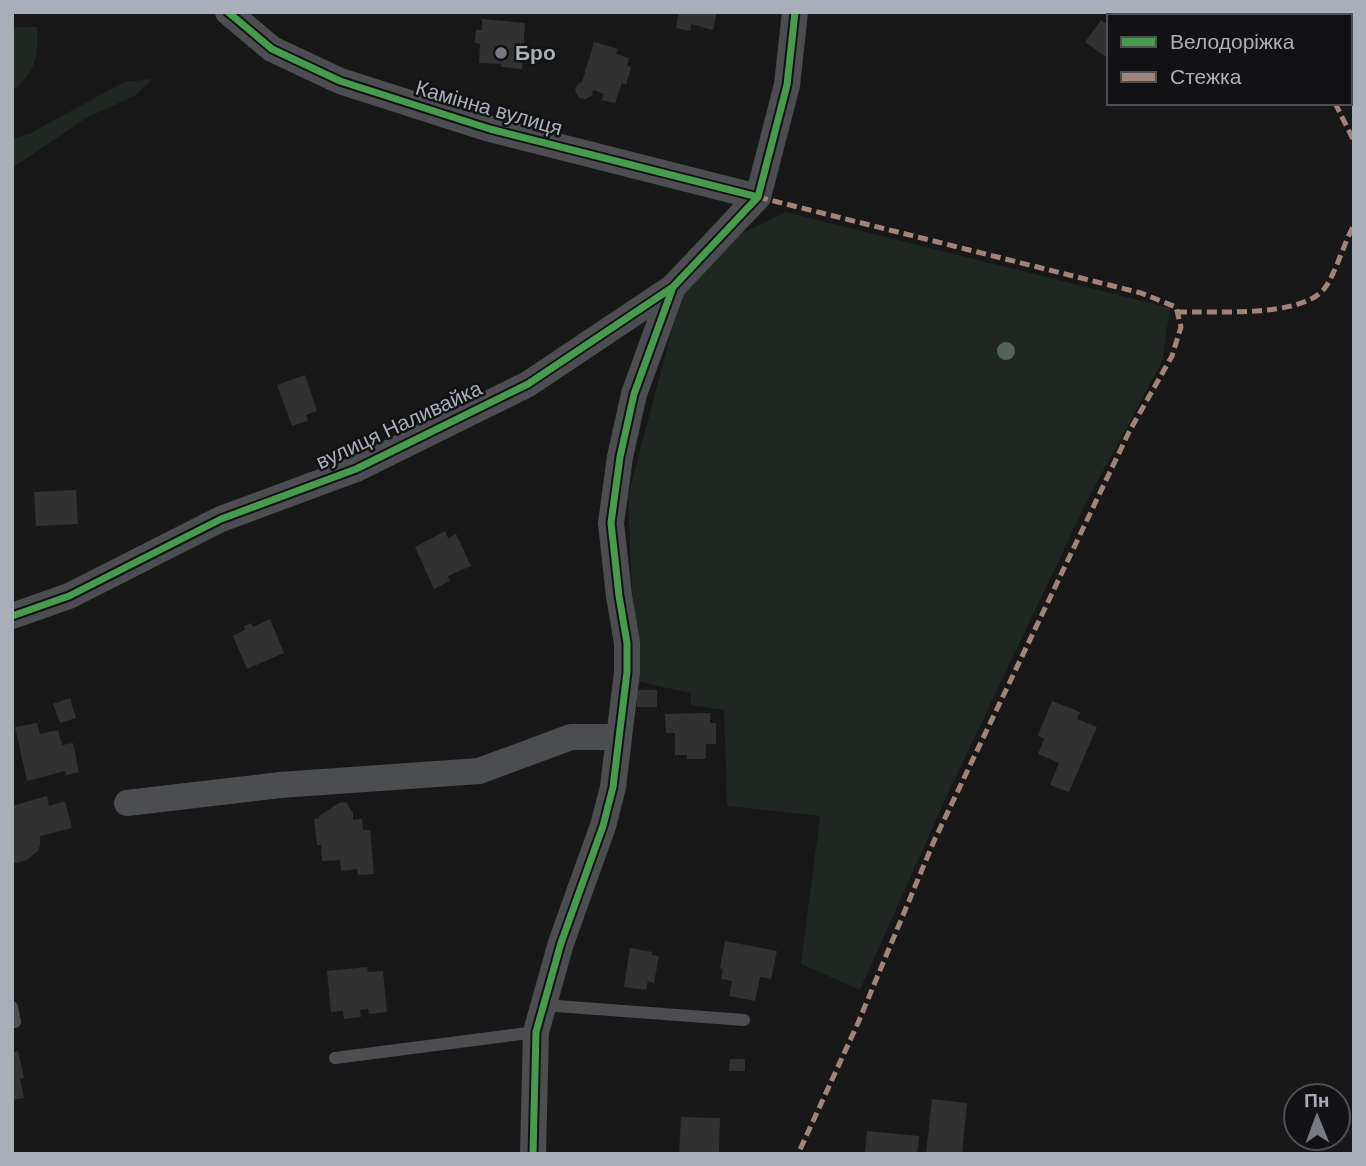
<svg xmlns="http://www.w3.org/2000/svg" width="1366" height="1166" font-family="'DM Sans',sans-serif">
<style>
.green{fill:#202722}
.building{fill:#313132}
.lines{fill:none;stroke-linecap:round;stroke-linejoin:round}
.service{stroke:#4c4d51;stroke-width:12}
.minor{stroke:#4c4d51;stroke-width:26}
.quiet{stroke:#a18479;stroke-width:5;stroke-dasharray:10 5;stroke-linecap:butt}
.cycleway-casing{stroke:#121214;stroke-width:11}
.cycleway{stroke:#469c4c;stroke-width:7}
.tree{fill:#536355}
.poi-dot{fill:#777a80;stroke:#121214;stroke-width:2.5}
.labels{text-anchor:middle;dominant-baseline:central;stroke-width:5;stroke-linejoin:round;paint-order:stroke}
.poi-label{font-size:21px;font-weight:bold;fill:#aaaeb8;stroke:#121214;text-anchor:start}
.street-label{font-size:21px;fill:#aaaeb8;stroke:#121214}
</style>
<rect width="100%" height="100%" fill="#181818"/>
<path class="green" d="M14,27h23c1,29 0,45 -25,64z
M153,79l-19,17 -48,22 -74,50v-29l19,-6 93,-51z
M785,212l385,96 -8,54 -74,137 -139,292 -89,199 -59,-26 19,-148 -93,-10 -3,-96 -33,-5v-12l-55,-12 -8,-185 44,-166 14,-40 55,-56z"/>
<path class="building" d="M679,12h38l-4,18 -22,-6 -1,7 -14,-3z
M482,19l43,4 -3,46 -21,-2v-3l-22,-1 1,-19 -5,-1 1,-13h6z
M1101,20l8,6v33l-24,-17z
M594,42l24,7 -2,5 13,4 -2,8 4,1 -5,18 -4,-2 -7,20 -13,-3 2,-6 -11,-4 -1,6 -7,3 -6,-1 -4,-7 2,-6 5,-3z
M305,375l12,36 -11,4 2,6 -16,5 -15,-41z
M76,490l2,34 -42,2 -2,-34z
M445,531l3,7 8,-4 15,32 -23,10 2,5 -16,8 -19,-42z
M270,619l14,34 -37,16 -14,-33 12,-6 -1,-4 7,-3 2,4z
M637,690h20v17h-20z
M70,698l6,20 -16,5 -7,-19z
M1052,701l28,11 -3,7 20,8 -28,65 -19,-7 9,-22 -21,-9 6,-15 -6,-4z
M710,713v10h6v21h-10v15h-19v-4h-12v-22h-9l-1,-19z
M37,723l3,11 18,-4 4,15 11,-2 6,29 -13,3 -1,-4 -38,10 -12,-54z
M47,796l2,10 16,-5 7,27 -32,8v9l-2,6 -11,9 -15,4v-58z
M346,802l7,11v7l9,-1 1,11h7l4,44 -16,1 -1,-6 -16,2 -1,-11 -18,1 -1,-16h-4l-3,-26 5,-1v-2l20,-13z
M725,941l52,10 -6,28 -11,-2 -5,24 -26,-5 3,-15 -11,-2 2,-10 -3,-1z
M630,948l22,4v3l7,1 -5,27 -6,-2 -2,9 -22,-3z
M367,967l1,5 15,-1 4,41 -18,2 -1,-5 -8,1 1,7 -17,2 -1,-8 -12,1 -4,-41z
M18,1051l6,27 -4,1 4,19 -12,2v-48z
M730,1059h15v12h-16z
M932,1099l35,4 -5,51h-36z
M681,1117l39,1 -1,36h-40z
M867,1131l52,5 -2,18h-52z"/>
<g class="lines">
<path class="service" d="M543,1005l201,15
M12,1007l3,15
M335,1058l201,-26"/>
<path class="minor" d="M228,12l44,37 68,32 150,48 268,68
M12,616l57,-20 152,-77 135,-50 172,-85 145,-97 85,-90 29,-112 8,-73
M127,803l153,-18 199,-14 92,-34h47
M533,1154l3,-122 25,-89 42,-117 10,-39 14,-115v-29l-8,-47 -8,-73 9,-66 14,-63 39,-107"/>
<path class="quiet" d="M1298,12l1,4
M1335,103l19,38
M758,197l383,96 35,14 5,20 -9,29 -43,76 -195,409 -76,182 -60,131
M1177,312c37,-1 123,6 147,-23 10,-11 21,-49 30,-64"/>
<defs>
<path id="cycleway" d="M228,12l44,37 68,32 150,48 268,68
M12,616l57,-20 152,-77 135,-50 172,-85 145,-97 85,-90 29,-112 8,-73
M533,1154l3,-122 25,-89 42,-117 10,-39 14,-115v-29l-8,-47 -8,-73 9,-66 14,-63 39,-107"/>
</defs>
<use href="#cycleway" class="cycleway-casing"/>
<use href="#cycleway" class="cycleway"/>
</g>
<circle class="tree" cx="1006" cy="351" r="9"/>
<circle class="poi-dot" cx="501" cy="53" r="7"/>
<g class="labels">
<g class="poi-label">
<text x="515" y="53">Бро</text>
</g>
<g class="street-label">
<text transform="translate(489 108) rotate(16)">Камінна вулиця</text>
<text transform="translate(399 425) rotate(-25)">вулиця Наливайка</text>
</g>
</g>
<rect width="1366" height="1166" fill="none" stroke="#aaaeb8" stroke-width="28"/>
<rect x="1107" y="14" width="245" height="91" fill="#121214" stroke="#4f5056" stroke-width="2"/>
<rect x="1121" y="37" width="35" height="10" fill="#469c4c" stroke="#4f5056" stroke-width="2"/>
<text x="1170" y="49" font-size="21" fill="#aaaeb8">Велодоріжка</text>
<rect x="1121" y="72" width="35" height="10" fill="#a18479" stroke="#4f5056" stroke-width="2"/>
<text x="1170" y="84" font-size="21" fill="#aaaeb8">Стежка</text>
<g transform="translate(1317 1117) rotate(359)"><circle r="33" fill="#121214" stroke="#4f5056" stroke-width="2"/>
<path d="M0-5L12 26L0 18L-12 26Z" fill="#777a80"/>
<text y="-10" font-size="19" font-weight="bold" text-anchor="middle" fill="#aaaeb8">Пн</text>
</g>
</svg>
